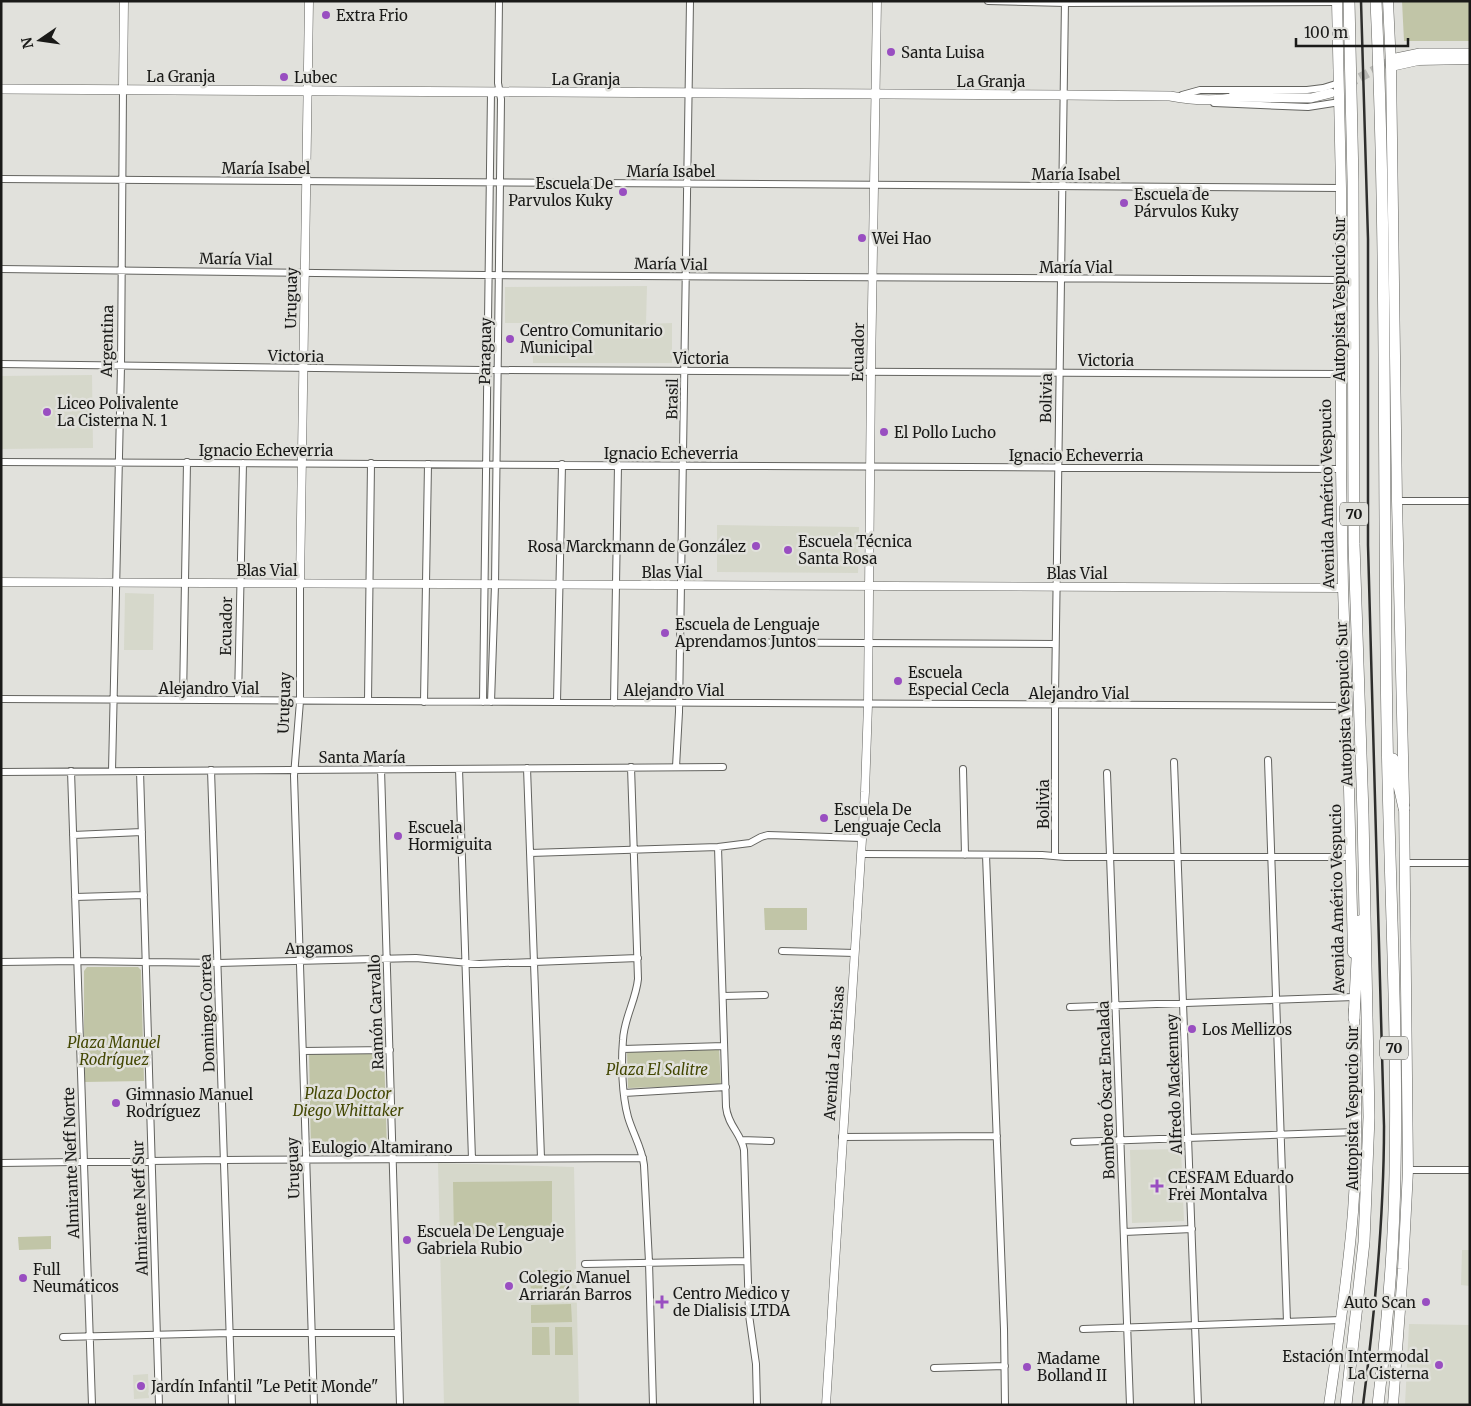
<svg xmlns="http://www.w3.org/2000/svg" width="1471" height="1406" font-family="Merriweather,serif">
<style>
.built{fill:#d6d8cb}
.green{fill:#c1c5a7}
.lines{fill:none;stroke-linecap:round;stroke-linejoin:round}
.secondary-tunnel{stroke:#b9b9b5;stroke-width:9;stroke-dasharray:9 4.5;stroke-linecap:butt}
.minor-casing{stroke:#63635f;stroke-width:8}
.tertiary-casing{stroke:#63635f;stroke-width:9}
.secondary-casing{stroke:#63635f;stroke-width:10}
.primary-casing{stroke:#63635f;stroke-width:11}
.motorway-casing{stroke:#63635f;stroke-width:12}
.minor{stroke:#fff;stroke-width:6}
.tertiary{stroke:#fff;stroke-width:8}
.secondary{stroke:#fff;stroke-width:9}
.primary{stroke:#fff;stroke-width:10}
.motorway{stroke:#fff;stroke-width:11}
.rail{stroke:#2e2e2c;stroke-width:2.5}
.poi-dot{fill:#994ec1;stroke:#e1e1dc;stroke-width:2}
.labels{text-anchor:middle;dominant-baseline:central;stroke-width:5;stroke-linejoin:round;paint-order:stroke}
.shield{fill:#e1e1dc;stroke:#565653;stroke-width:1}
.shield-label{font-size:14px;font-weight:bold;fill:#1a1a18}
.poi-label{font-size:15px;fill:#1a1a18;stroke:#e1e1dc;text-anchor:start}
.street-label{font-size:15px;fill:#1a1a18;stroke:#e1e1dc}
.park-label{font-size:15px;font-style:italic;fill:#434703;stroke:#e1e1dc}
</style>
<rect width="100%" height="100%" fill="#e1e1dc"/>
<path class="built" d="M647,286l-1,38 26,-1v40h-139l-1,-40h-27v-36z
M92,375l1,73 -92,1v-73z
M717,525l142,2 -1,46 -141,-1z
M125,593l29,1 -1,56h-29z
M1181,1149l3,72 -52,2 -2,-73z
M438,1163l136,4 5,238h-135z
M1462,1250h8v36l-9,-1z
M1409,1324l61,1v80h-65z
M148,1374l1,24 -15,1 -1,-24z"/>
<path class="green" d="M1402,1h68v40h-66z
M764,908h43v22h-42z
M87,967h51l3,3 3,111 -60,1v-111z
M719,1048l2,37 -93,3 -1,-36z
M384,1052l3,98 -76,2 -2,-99z
M552,1181v56h-98l-1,-55z
M51,1236v13l-32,1 -1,-13z
M547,1270l1,28h-17l-1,-27z
M554,1270h17v29h-16z
M571,1304l1,18 -41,1v-18z
M532,1327h17l1,28h-18z
M555,1327h17l1,28h-18z"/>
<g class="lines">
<path class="secondary-tunnel" d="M1348,84l48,-26"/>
<defs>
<path id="minor" d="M988,1l77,2 272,-1
M1182,95l18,-5h107l16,-2 16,-5
M1214,103l94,4 32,-5
M1,179l1340,9
M1,269l482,6 858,5
M1,364l481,6 859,4
M1,462l1340,7
M1397,501h73
M300,584v117l-6,75 20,629
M680,642l375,2
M1,699l1346,7
M183,700l4,-238
M238,700l5,-237
M368,701l3,-238
M424,702l4,-238
M483,702l8,-610
M491,702l4,-117 6,-486 -3,-16 1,-82
M557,702l5,-238
M614,703l4,-238
M1268,760l19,562
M1174,762l24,643
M631,767l7,212c-2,21 -14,39 -15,61 -2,22 -1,55 5,77 5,17 14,31 16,48l5,97 4,143
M676,767l3,-55 11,-711
M527,768l14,390
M381,769l19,636
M459,769l13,390
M963,769l2,86
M211,770l21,635
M71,771l21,634
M112,771l9,-405 2,-277
M140,771l19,634
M1,772l722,-5
M1107,773l23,632
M73,835l69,-3
M718,847l8,260c2,19 15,26 18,43l5,165 7,49 1,41
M530,853l188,-6 32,-4 11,-6 7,-2 94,3
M862,854l180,1 23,2h285
M986,855l18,474 1,76
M1055,856v-160l10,-695
M1405,863h65
M75,897l69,-2
M782,951l73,2
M1,962l76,-1 141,2 198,-5 63,6 159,-6
M723,996l42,-1
M1070,1007l284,-10
M623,1049l101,-3
M303,1051l87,-1
M624,1093l102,-6
M842,1137l155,-1
M741,1140l30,1
M1074,1142l281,-10
M1,1163l223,-3 419,-2
M1408,1170h62
M1124,1232l68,-3
M585,1264l162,-3
M1083,1329l258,-9
M63,1337l167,-4h168
M934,1368l71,-2"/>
<path id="tertiary" d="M123,89l1,-88
M1,582l1342,6
M300,584l9,-583
M826,1405l39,-613 3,-88 3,-333 6,-370"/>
<path id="secondary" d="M1396,58l24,-5h50
M1,89l1062,6 107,1c22,4 44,6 67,1
M1232,97l79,1 20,-5"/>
<path id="primary" d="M1337,1l4,187v281l2,119 4,118 6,247
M1388,1l3,65 6,435 7,297 4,372 -5,99 -10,136
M1391,66l27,-6 52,-1
M1329,1405c9,-64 19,-129 24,-193 5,-67 3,-135 1,-202"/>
<path id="motorway" d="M1376,1c11,242 7,485 11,727 2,148 11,296 8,445 -1,77 -8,155 -17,232
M1393,759l11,49
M1354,1018l5,-97
M1346,1405l18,-163 5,-125 -6,-303 -9,-270 -1,-363 -4,-180"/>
</defs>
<use href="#minor" class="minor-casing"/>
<use href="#tertiary" class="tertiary-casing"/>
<use href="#secondary" class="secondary-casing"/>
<use href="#primary" class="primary-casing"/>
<use href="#motorway" class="motorway-casing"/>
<use href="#minor" class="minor"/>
<use href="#tertiary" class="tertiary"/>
<use href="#secondary" class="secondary"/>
<use href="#primary" class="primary"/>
<use href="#motorway" class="motorway"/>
<path class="rail" d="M1361,1l7,238v306l16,581c0,93 -9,186 -21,279"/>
</g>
<g class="poi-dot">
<circle cx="326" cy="15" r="5"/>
<circle cx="891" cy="52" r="5"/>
<circle cx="284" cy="77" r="5"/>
<circle cx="623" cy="192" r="5"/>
<circle cx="1124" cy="203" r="5"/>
<circle cx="862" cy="238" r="5"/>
<circle cx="510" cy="339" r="5"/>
<circle cx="47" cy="412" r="5"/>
<circle cx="884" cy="432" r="5"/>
<circle cx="756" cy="546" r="5"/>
<circle cx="788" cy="550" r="5"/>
<circle cx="665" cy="633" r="5"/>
<circle cx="898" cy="681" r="5"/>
<circle cx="824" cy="818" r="5"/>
<circle cx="398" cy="836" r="5"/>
<circle cx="1192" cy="1029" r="5"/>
<circle cx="116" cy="1103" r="5"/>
<path d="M1154.5 1178.5h5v5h5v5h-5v5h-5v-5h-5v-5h5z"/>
<circle cx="407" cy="1240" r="5"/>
<circle cx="23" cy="1278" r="5"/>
<circle cx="509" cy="1286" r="5"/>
<path d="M659.5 1294.5h5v5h5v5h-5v5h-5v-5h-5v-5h5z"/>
<circle cx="1426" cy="1302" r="5"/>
<circle cx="1439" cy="1365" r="5"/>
<circle cx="1027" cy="1367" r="5"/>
<circle cx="141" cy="1386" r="5"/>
</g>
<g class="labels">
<g class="shield">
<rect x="1340" y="502.5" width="28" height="23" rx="4"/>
<rect x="1380" y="1036.5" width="28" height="23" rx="4"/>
</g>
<g class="shield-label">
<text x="1354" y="514">70</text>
<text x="1394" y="1048">70</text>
</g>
<g class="poi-label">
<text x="336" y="15">Extra Frio</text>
<text x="901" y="52">Santa Luisa</text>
<text x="294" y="77">Lubec</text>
<text x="613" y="183" text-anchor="end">Escuela De<tspan x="613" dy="17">Parvulos Kuky</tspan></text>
<text x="1134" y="194">Escuela de<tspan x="1134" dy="17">Párvulos Kuky</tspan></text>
<text x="872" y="238">Wei Hao</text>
<text x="520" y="330">Centro Comunitario<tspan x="520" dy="17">Municipal</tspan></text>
<text x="57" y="403">Liceo Polivalente<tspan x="57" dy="17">La Cisterna N. 1</tspan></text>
<text x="894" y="432">El Pollo Lucho</text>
<text x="798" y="541">Escuela Técnica<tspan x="798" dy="17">Santa Rosa</tspan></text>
<text x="746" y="546" text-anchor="end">Rosa Marckmann de González</text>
<text x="675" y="624">Escuela de Lenguaje<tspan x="675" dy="17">Aprendamos Juntos</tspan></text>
<text x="908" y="672">Escuela<tspan x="908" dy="17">Especial Cecla</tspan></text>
<text x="834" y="809">Escuela De<tspan x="834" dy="17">Lenguaje Cecla</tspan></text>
<text x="408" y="827">Escuela<tspan x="408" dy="17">Hormiguita</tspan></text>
<text x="1202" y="1029">Los Mellizos</text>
<text x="126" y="1094">Gimnasio Manuel<tspan x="126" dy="17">Rodríguez</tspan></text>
<text x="1168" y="1177">CESFAM Eduardo<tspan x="1168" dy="17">Frei Montalva</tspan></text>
<text x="417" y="1231">Escuela De Lenguaje<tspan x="417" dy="17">Gabriela Rubio</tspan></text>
<text x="33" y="1269">Full<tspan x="33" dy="17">Neumáticos</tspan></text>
<text x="519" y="1277">Colegio Manuel<tspan x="519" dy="17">Arriarán Barros</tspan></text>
<text x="673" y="1293">Centro Medico y<tspan x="673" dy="17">de Dialisis LTDA</tspan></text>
<text x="1416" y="1302" text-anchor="end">Auto Scan</text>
<text x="1429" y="1356" text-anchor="end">Estación Intermodal<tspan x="1429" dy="17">La Cisterna</tspan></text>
<text x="1037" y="1358">Madame<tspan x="1037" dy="17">Bolland II</tspan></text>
<text x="151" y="1386">Jardín Infantil "Le Petit Monde"</text>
</g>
<g class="street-label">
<text x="181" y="76">La Granja</text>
<text x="586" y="79">La Granja</text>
<text x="991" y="81">La Granja</text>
<text x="266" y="168">María Isabel</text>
<text x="671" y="171">María Isabel</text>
<text x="1076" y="174">María Isabel</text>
<text transform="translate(236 259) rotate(1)">María Vial</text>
<text transform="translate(671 264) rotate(1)">María Vial</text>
<text x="1076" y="267">María Vial</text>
<text transform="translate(291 298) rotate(-89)">Uruguay</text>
<text transform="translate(1339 299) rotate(-90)">Autopista Vespucio Sur</text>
<text transform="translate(107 341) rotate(-89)">Argentina</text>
<text transform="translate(485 351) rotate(-89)">Paraguay</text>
<text transform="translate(858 352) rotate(-89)">Ecuador</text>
<text transform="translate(296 356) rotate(1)">Victoria</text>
<text x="701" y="358">Victoria</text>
<text x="1106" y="360">Victoria</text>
<text transform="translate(1046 398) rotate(-89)">Bolivia</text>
<text transform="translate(672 399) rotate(-89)">Brasil</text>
<text x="266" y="450">Ignacio Echeverria</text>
<text x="671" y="453">Ignacio Echeverria</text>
<text x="1076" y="455">Ignacio Echeverria</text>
<text transform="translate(1327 494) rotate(-91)">Avenida Américo Vespucio</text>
<text x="267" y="570">Blas Vial</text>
<text x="672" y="572">Blas Vial</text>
<text x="1077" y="573">Blas Vial</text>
<text transform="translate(226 626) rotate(-89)">Ecuador</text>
<text x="209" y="688">Alejandro Vial</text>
<text x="674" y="690">Alejandro Vial</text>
<text x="1079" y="693">Alejandro Vial</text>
<text transform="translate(284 703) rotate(-88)">Uruguay</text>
<text transform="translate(1344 704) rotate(-92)">Autopista Vespucio Sur</text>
<text x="362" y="757">Santa María</text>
<text transform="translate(1043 804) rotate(-90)">Bolivia</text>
<text transform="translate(1337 899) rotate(-91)">Avenida Américo Vespucio</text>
<text transform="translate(319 948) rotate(-1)">Angamos</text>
<text transform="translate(376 1012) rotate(-92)">Ramón Carvallo</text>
<text transform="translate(207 1013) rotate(-92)">Domingo Correa</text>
<text transform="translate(834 1053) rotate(-86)">Avenida Las Brisas</text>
<text transform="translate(1174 1084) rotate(-92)">Alfredo Mackenney</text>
<text transform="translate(1106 1090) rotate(-92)">Bombero Óscar Encalada</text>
<text transform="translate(1352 1108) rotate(-90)">Autopista Vespucio Sur</text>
<text x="382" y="1147">Eulogio Altamirano</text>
<text transform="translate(71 1163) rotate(-92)">Almirante Neff Norte</text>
<text transform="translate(293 1168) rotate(-92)">Uruguay</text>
<text transform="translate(140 1208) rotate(-92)">Almirante Neff Sur</text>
</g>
<g class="park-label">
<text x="114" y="1042">Plaza Manuel<tspan x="114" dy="17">Rodríguez</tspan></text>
<text x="657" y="1069">Plaza El Salitre</text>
<text x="348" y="1093">Plaza Doctor<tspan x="348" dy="17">Diego Whittaker</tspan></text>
</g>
</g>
<rect width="1471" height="1406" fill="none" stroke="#1a1a18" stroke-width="5"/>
<g transform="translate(40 40) rotate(257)" stroke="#e1e1dc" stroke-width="4" paint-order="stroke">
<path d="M0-4L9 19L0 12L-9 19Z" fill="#1a1a18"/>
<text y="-8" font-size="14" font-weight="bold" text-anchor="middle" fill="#1a1a18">N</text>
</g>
<path d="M1296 38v8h112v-8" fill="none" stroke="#1a1a18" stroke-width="2.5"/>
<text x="1304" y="38" font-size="15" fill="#1a1a18" stroke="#e1e1dc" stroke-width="4" paint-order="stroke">100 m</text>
</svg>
